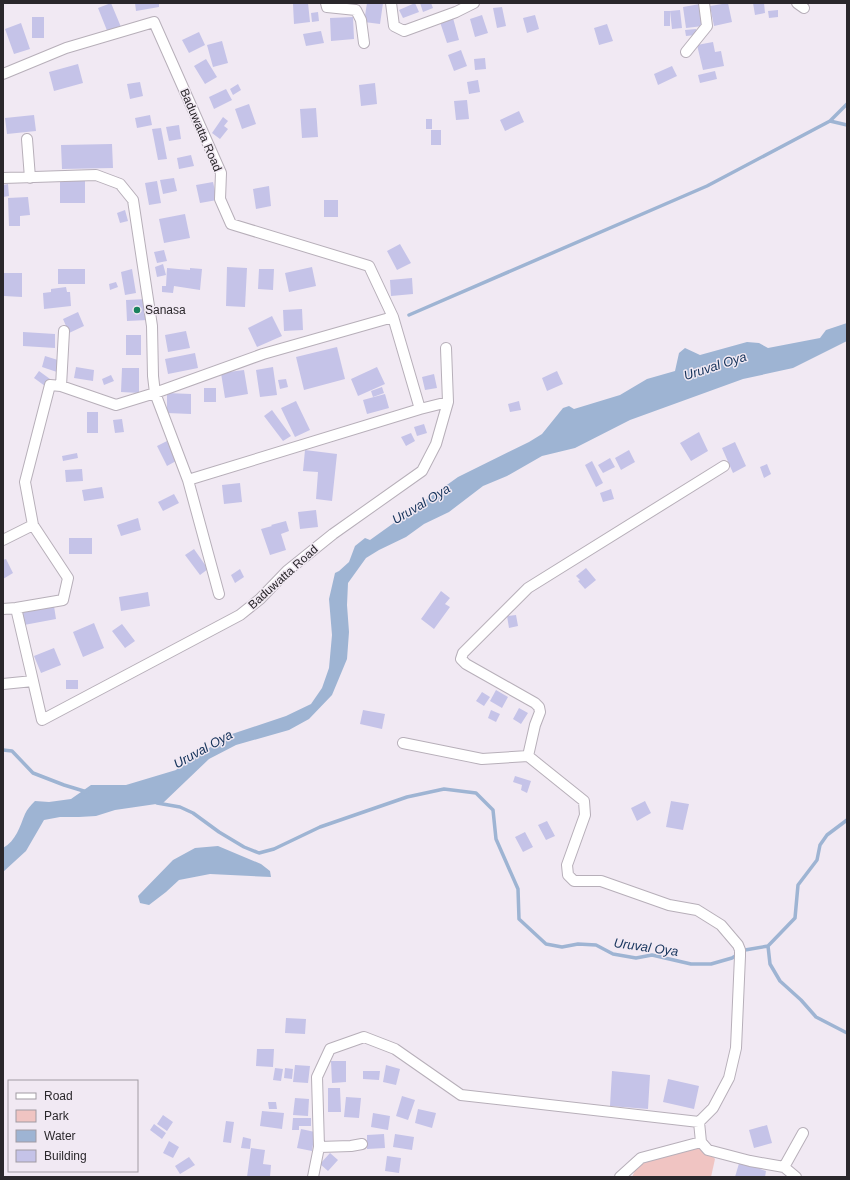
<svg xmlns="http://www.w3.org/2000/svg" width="850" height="1180" font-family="Helvetica,sans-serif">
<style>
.green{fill:#f0c4c2}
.water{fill:#9eb4d3}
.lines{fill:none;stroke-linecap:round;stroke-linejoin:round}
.stream{stroke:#9eb4d3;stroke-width:3.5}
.building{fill:#c5c3e8}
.minor-casing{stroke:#b7afb9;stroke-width:12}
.minor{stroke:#fff;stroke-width:10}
.poi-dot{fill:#19825d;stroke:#f1e9f3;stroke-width:1.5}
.labels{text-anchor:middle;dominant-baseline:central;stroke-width:3;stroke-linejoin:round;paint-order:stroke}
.street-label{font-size:12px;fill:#2a272b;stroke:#f1e9f3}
.poi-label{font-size:12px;fill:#2a272b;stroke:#f1e9f3;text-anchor:start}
.water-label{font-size:13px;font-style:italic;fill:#15335b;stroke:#f1e9f3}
</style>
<rect width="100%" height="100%" fill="#f1e9f3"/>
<path class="green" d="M701,1142l14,17 -4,18h-79l9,-19z"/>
<path class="water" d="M847,323v18l-54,27 -50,11 -113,41 -55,28 -33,8 -35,20 -24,10 -34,26 -25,12 -18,13 -27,13 -13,8 -18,25 -1,22 2,27 -2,27 -15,36 -23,24 -20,11 -53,15 -27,14 -46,44 -48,7 -19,6 -17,1h-19l-16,3 -18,31 -23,21v-24c13,-7 17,-22 22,-34 2,-5 6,-9 10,-13l14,1 22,-3 20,-14h35l50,-15 18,-17 15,-5 23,-14 54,-18 25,-12 11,-16 7,-20 3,-33 -3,-36 6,-26 4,-2 10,-9 6,-16 10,-8 5,2 88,-63 71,-35 13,-8 21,-26 6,-2 5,3 46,-14 27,-16 28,-8 4,-18 6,-5 15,7 47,-13 12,1 9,5 52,-10 6,-8z
M218,846l43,18 9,7 1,6 -61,-3 -31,6 -13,12 -17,13 -9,-2 -2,-7 35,-36 22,-12z"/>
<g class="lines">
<path class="stream" d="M830,121l17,4
M409,315l298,-129 123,-65 17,-17
M3,750l9,1 21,22 31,12 23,7
M157,803l23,4 13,6 26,19 25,15 15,6 15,-4 46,-22 87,-30 37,-8 32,4 17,17 3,29 22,50 1,30 27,25 16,3 16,-3 18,1 17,9 23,4 16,-3 39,9h20l21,-6 13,-8 23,-4 2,18 10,17 21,19 15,17 31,16
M768,946l27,-28 3,-33 19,-25 3,-15 7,-10 20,-15"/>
</g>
<path class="building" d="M111,3l10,24 -13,6 -10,-25z
M135,3h24v4l-23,4z
M308,3l2,19 -16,2 -1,-20z
M367,3h16l-3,21 -16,-2z
M415,3l4,9 -16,6 -4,-8z
M420,3h11l2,5 -10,4z
M728,3l4,19 -18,4 -4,-20z
M753,3h11l1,10 -10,2z
M700,4l3,22 -17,2 -3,-21z
M502,7l4,19 -9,2 -4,-20z
M680,10l2,18 -10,1 -2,-18z
M778,10v7l-9,1 -1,-7z
M664,11h6v15h-6z
M318,12l1,9 -7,1 -1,-9z
M482,15l6,18 -13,4 -5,-18z
M535,15l4,14 -12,4 -4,-15z
M32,17h12v21h-12z
M353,17l1,22 -23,2 -1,-23z
M453,18l6,22 -12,3 -7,-21z
M21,23l9,26 -16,5 -9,-25z
M607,24l6,17 -14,4 -5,-17z
M696,29v6l-10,1 -1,-6z
M321,31l3,12 -18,3 -3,-12z
M199,32l6,13 -16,8 -7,-13z
M222,41l6,22 -15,4 -6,-22z
M713,42l2,10 6,-1 3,15 -21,4 -6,-25z
M461,50l6,16 -13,5 -6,-16z
M485,58l1,11 -11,1 -1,-11z
M206,59l11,18 -12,7 -11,-18z
M78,64l5,19 -29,8 -5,-19z
M672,66l5,10 -19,9 -4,-11z
M715,71l2,8 -17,4 -2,-8z
M478,80l2,12 -11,2 -2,-12z
M140,82l3,14 -13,3 -3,-15z
M375,83l2,21 -16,2 -2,-21z
M238,84l3,6 -8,5 -3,-6z
M226,89l6,11 -18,9 -5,-12z
M467,100l2,19 -13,1 -2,-19z
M249,104l7,20 -14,5 -7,-20z
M316,108l2,29 -16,1 -2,-29z
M519,111l5,11 -19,9 -5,-11z
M34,115l2,16 -29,3 -2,-16z
M150,115l2,10 -15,3 -2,-10z
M223,117l5,4 -4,5 4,3 -8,10 -8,-6z
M426,119h6v10h-6z
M179,125l2,14 -12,2 -3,-14z
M161,128l6,31 -9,1 -6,-31z
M431,130h10v15h-10z
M112,144l1,24 -51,1 -1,-24z
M191,155l3,11 -15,3 -2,-11z
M174,178l3,13 -14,3 -3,-14z
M60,181h25v22h-25z
M157,181l4,22 -12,2 -4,-22z
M213,182l4,18 -17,3 -4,-18z
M8,184l1,12 -6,1v-12z
M269,186l2,20 -15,3 -3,-20z
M28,197l2,18 -10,1v10h-11l-1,-28z
M324,200h14v17h-14z
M125,210l3,11 -8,2 -3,-10z
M185,214l5,24 -26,5 -5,-24z
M400,244l11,19 -14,7 -10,-19z
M164,250l3,11 -10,2 -3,-11z
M163,264l3,11 -9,2 -2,-10z
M227,267l20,1 -2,39 -19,-1z
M312,267l4,19 -27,6 -4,-19z
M167,268l23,2v-2l12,1 -2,21 -26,-4 -1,7 -11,-1v-6h4z
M58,269h27v15h-27z
M132,269l4,24 -11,2 -4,-23z
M259,269h15l-1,21 -15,-1z
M4,273h18v24l-18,-1z
M412,278l1,16 -22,2 -1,-16z
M116,282l2,5 -8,3 -1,-6z
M66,287l1,5h3l1,14 -27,3 -1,-16 8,-1v-3z
M147,299l1,21 -21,1 -1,-21z
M302,309l1,21 -19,1 -1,-21z
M78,312l6,14 -15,7 -6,-14z
M272,316l10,20 -25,11 -9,-19z
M186,331l4,17 -22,4 -3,-17z
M23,332l32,2v14l-32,-2z
M126,335h15v20h-15z
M337,347l8,32 -41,11 -8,-33z
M195,353l3,15 -30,6 -3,-15z
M45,356l16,5 -4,11 -15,-5z
M76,367l18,3 -1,11 -19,-3z
M273,367l4,28 -17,2 -4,-27z
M377,367l8,17 -27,12 -7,-17z
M122,368h17v25l-18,-1z
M244,370l4,24 -23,4 -4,-25z
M39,371l11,8 -5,7 -11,-8z
M557,371l6,13 -16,7 -5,-13z
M434,374l3,14 -12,2 -3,-13z
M111,375l3,6 -10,4 -2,-6z
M286,379l2,8 -8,2 -2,-9z
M382,387l2,6 -11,4 -2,-6z
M204,388h12v14h-12z
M167,393l24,1v20l-24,-1z
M385,394l4,14 -22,6 -4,-14z
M296,401l14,29 -15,7 -14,-29z
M519,401l2,9 -11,2 -2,-8z
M272,410l19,26 -8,5 -19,-25z
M87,412h11v21h-11z
M122,419l2,13 -9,1 -2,-13z
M424,424l3,9 -10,3 -3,-9z
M699,432l9,19 -17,10 -11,-18z
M411,433l4,8 -9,5 -5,-9z
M167,441l9,20 -9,5 -10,-20z
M735,442l11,24 -13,7 -11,-25z
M305,450l32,4 -5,47 -16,-2 2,-27 -15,-1z
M629,450l6,12 -14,8 -6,-12z
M77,453l1,5 -15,3 -1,-5z
M610,458l5,9 -12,6 -5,-8z
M592,461l11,22 -7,4 -11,-22z
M767,464l4,10 -7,4 -4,-11z
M82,469l1,12 -17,1 -1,-12z
M240,483l2,19 -18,2 -2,-19z
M102,487l2,11 -20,3 -2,-11z
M611,489l3,10 -11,3 -3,-9z
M174,494l5,9 -16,8 -5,-9z
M316,510l2,17 -18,2 -2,-17z
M138,518l3,12 -20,6 -4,-11z
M286,521l3,10 -8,3 5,16 -16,5 -9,-26 11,-3 -1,-1z
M69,538h23v16h-23z
M194,549l14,20 -8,6 -15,-20z
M6,559l7,14 -10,6v-19z
M586,568l10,12 -11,9 -7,-8 2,-1 -4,-4z
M240,569l4,8 -9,6 -4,-8z
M441,591l9,7 -5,6 5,3 -16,22 -13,-10z
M148,592l2,14 -29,5 -2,-14z
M54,606l2,13 -32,6 -2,-13z
M516,615l2,11 -9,2 -2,-12z
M94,623l10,25 -21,9 -10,-25z
M122,624l13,17 -10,7 -13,-17z
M54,648l7,17 -20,8 -7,-17z
M66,680h12v9h-12z
M496,690l12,7 -6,11 -12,-7z
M482,692l8,5 -6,9 -8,-5z
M519,708l9,5 -7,11 -8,-5z
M363,710l22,4 -3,15 -22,-5z
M491,710l9,4 -4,8 -8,-4z
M515,776l16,5 -4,12 -6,-3 1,-5 -9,-3z
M645,801l6,12 -14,8 -6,-13z
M671,801l18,3 -6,26 -17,-3z
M547,821l8,15 -9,4 -8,-15z
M525,832l8,15 -10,5 -8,-15z
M286,1018l20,1 -1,15 -20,-1z
M257,1049h17l-1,18 -17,-1z
M331,1061h15v21l-14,1z
M295,1065l15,1 -2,17 -15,-1z
M386,1065l14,4 -4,16 -13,-3z
M275,1068l8,1 -2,12 -8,-1z
M285,1068l8,1 -1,10 -8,-1z
M363,1071h17l-1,9 -16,-1z
M612,1071l38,4 -2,34 -38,-3z
M668,1079l31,7 -5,23 -31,-7z
M328,1088h12l1,24h-13z
M402,1096l13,4 -7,20 -12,-4z
M346,1097l15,1 -2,20 -15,-1z
M295,1098l14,1 -1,17 -15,-1z
M268,1102h8l1,7h-8z
M418,1109l18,4 -4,15 -17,-5z
M262,1111l22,2 -2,16 -22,-3z
M373,1113l17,3 -2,14 -17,-3z
M163,1115l10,7 -6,9 -10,-7z
M293,1118h18v8h-12v4h-7z
M226,1121l8,1 -3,21 -8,-1z
M154,1124l12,9 -4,6 -12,-9z
M767,1125l5,18 -18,5 -5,-18z
M301,1129l14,3 -3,19 -15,-3z
M384,1134l1,14 -18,1v-14z
M395,1134l19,3 -2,13 -19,-3z
M243,1137l8,2 -1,10 -9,-1z
M169,1141l10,6 -6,11 -10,-5z
M251,1148l14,2 -2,14 8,1 -1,12h-23z
M330,1153l8,7 -10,11 -8,-7z
M387,1156l14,2 -2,15 -14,-2z
M189,1157l6,8 -15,9 -5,-8z
M740,1160l20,6v3l6,2 -1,6h-30z"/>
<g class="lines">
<defs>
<path id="minor" d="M326,3l1,4 29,3 5,10 3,23
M391,3l3,23 10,5 52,-19 18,-9
M797,3l7,5
M686,52l21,-26 -3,-23
M3,74l63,-26 88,-26 67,151 -1,26 11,25 138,42 24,51 27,92 28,-7
M27,139l3,39
M3,178l93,-3 24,9 13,16 19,126 1,50 2,17 33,87
M61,386l3,-55
M3,540l30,-15 -8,-43 25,-97 11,1 55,19 39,-12 108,-39 130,-37
M219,594l-31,-114 232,-71
M3,609l13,-1
M33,681l9,39 198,-105 20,-16 27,-28 46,-37 89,-63 14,-27 12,-42 -2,-54
M3,684l30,-3 -17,-73 47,-8 5,-22 -35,-53
M403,743l79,16 46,-3 56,45 1,14 -18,50 1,10 6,6h27l68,24 28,5 24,15 17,20 2,5v6l-4,92 -7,30 -16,30 -14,14
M528,756l7,-31 5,-13 -1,-5 -4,-4 -69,-39 -5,-5 2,-6 65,-65 196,-122
M319,1147l32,-1 11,-2
M784,1167l19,-34
M313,1177l6,-30 -2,-70 13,-28 34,-12 31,12 66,46 238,27 2,20 7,8 42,11 34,6 12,10
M620,1177l21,-19 60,-16"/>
</defs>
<use href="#minor" class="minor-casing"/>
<use href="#minor" class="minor"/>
</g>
<circle class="poi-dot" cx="137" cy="310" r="4"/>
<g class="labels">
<g class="street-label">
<text transform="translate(201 130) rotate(67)">Baduwatta Road</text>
<text transform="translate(283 577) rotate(-42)">Baduwatta Road</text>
</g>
<g class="poi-label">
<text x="145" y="310">Sanasa</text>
</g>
<g class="water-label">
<text transform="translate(715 366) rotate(-18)">Uruval Oya</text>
<text transform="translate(421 504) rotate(-31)">Uruval Oya</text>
<text transform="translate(203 749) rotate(-29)">Uruval Oya</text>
<text transform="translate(646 947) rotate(8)">Uruval Oya</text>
</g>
</g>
<rect width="850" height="1180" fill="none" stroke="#2a272b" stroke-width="8"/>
<rect x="8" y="1080" width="130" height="92" fill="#f1e9f3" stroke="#a19ba3"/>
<rect x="16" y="1093" width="20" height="6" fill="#ffffff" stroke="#a19ba3"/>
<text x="44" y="1100" font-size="12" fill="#2a272b">Road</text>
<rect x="16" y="1110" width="20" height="12" fill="#f0c4c2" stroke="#a19ba3"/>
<text x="44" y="1120" font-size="12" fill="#2a272b">Park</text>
<rect x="16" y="1130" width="20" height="12" fill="#9eb4d3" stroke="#a19ba3"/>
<text x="44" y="1140" font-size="12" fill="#2a272b">Water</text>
<rect x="16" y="1150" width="20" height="12" fill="#c5c3e8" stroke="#a19ba3"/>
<text x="44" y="1160" font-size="12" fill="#2a272b">Building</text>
</svg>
